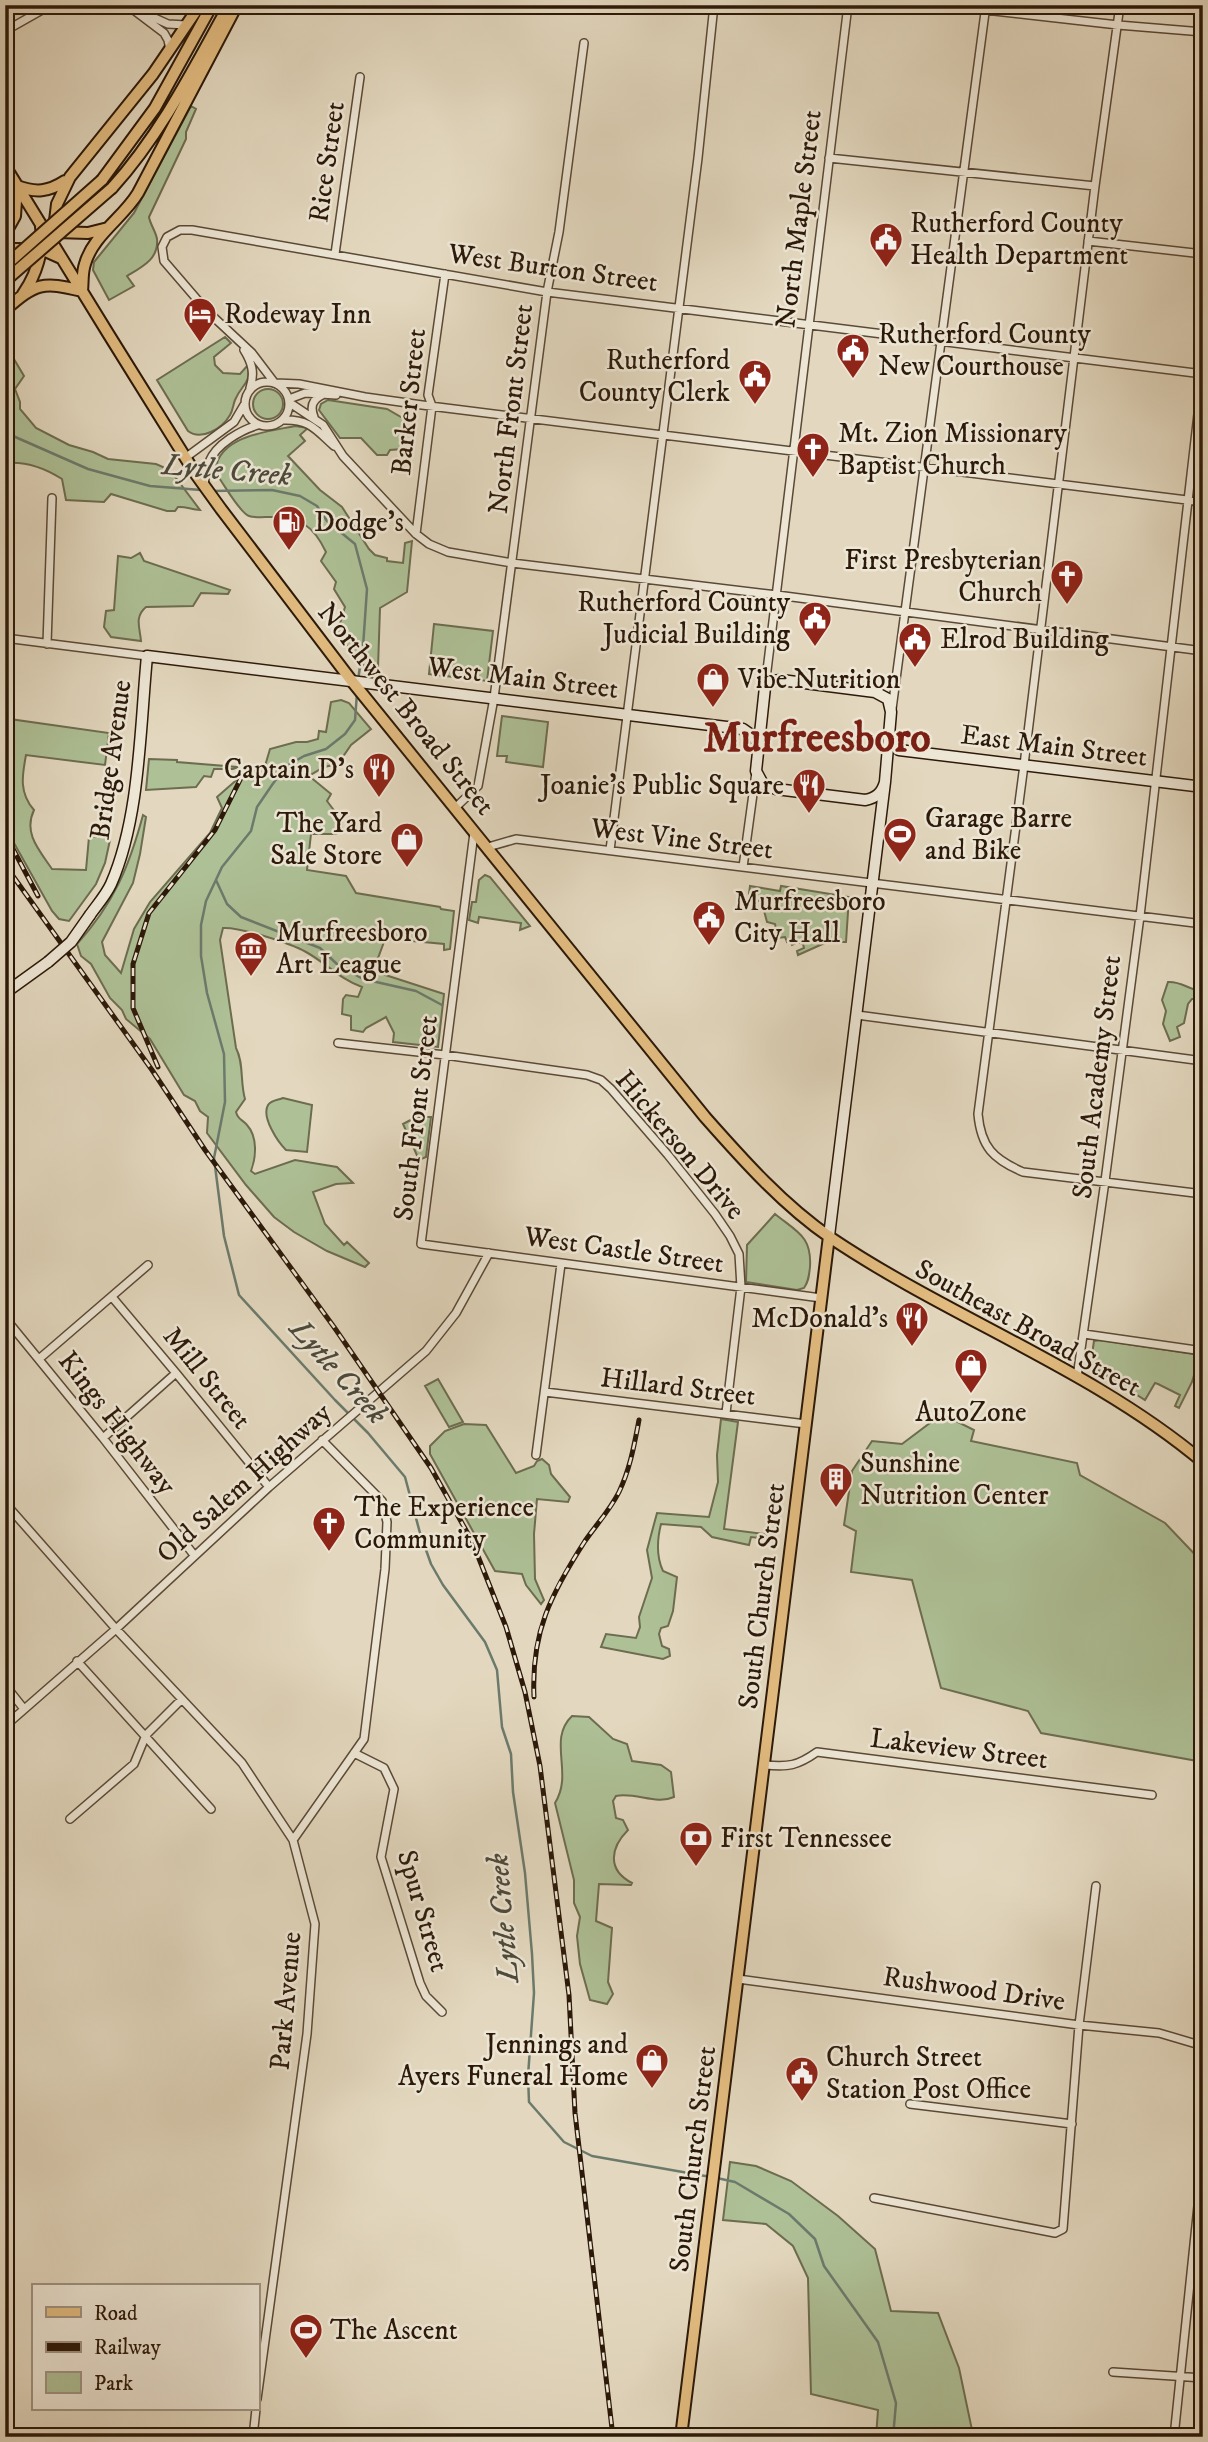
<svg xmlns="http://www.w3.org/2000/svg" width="1208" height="2442" font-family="'IM FELL DW Pica',serif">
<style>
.green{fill:#aec096;stroke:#6d6c50;stroke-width:2}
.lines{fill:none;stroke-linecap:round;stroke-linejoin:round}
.stream{stroke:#6c7a6c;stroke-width:2.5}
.street-casing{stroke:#5a4936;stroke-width:10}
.secondary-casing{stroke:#2c1909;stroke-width:13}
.primary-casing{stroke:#2c1909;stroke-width:14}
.street{stroke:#ede6d5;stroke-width:7}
.secondary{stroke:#ede6d5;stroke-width:10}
.primary{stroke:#e2bc80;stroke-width:10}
.rail-casing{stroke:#2c1909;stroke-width:5}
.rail{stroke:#ede6d5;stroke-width:2.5;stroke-dasharray:8;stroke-linecap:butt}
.secondary-bridge-casing{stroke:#2c1909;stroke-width:13;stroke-linecap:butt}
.primary-bridge-casing{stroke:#2c1909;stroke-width:14;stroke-linecap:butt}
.secondary-bridge{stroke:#ede6d5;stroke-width:10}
.primary-bridge{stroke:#e2bc80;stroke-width:10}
.labels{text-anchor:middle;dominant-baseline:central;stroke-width:5;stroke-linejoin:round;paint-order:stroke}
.street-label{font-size:28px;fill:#2c1909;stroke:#ede6d5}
.poi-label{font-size:28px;fill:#2c1909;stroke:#ede6d5;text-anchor:start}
.water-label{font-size:30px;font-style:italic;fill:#4c493b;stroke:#ede6d5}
.town-label{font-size:42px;font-weight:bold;fill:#7a1f14;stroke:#ede6d5}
</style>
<rect width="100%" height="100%" fill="#e3d8bf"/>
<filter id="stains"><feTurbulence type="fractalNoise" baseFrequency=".00286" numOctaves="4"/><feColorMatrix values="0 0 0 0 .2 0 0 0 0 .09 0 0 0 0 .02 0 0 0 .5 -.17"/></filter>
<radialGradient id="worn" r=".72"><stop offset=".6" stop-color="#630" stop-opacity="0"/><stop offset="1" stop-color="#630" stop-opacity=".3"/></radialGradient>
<path class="green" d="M191,106l5,3 -10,23v7l-37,78c1,7 7,15 8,22 2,20 -15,28 -30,37l7,10 -25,14 -16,-30 1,-8 40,-49z
M225,337l6,6 -17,14 1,8 8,8 17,1 8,-9c3,20 -6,18 -13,35 -2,5 -2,10 -5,15 -8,14 -29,26 -42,16l-31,-51z
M5,344l19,32 -9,13 5,13v7l16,19 33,17 24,7 15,7 48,5 14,6 30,40c-8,0 -15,-4 -22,-3l-3,4h-8l-56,-17 -7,8 -38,-2 -4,-21c-17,-11 -37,-18 -57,-16z
M253 404a15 15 0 1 1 30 0a15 15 0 1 1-30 0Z
M328,400l59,9 19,11 -3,29 -13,1 -3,5h-10l-16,-17h-21l-21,-28 2,-6z
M295,426l13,2 -8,7 5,6 -17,15 32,34 22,17 27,42 6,6 12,3v3l16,2 2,-20 7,-2 -5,51 -27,16 -2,60 -16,-3 -25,-32 8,-26 -11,-18 2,-7 -15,-21 5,-9c-13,-27 -25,-34 -55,-35 -7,0 -16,1 -22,-1 -9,-3 -24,-30 -30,-38l-4,-2c-1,-40 51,-44 80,-50z
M140,553l4,8 86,29 -2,4 -27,-1 -8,13 -47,1c-12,10 -6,21 -5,34l-30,-4 -7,-10 2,-16 8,-1 4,-54 13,2z
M434,624l59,7 -6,50 -58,-7z
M341,700l8,3 22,26 -20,16 -13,19 -14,3 -15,9 22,18 -4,7 15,20 -1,10 -5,3h-25l-4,36 39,6 10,17 84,14 1,2 13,2 -4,38 -6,1v-6l-53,-5 -7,3 -6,16 -7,5 -1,7 74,24 -6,53 -45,-5 1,-9 -8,-16 -20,11 -3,4 -12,-2v-14l-9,-2 1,-15 3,-4 12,2 4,-10c-21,-7 -36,-24 -56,-35 -16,-9 -66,-25 -83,-24l-3,12 16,108c8,15 4,34 9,51l-9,13c2,8 6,7 11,13 11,12 9,33 4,46l4,3 40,-14 42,7 16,16 -17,1 -23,8 12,32 19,21 3,-3 22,21 -4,4 -38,-16 -33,-19 -20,-15 -28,-32 -39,-52 1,-16 -8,-6 -5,-10 -11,-6 -34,-56 -24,-20 -4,-9 -12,-12 -19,-34 -10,-8 -4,-12c37,-41 52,-77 66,-129l3,2 -6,37 -7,29 -31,59 3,13 16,18 13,-44 16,-27 60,-69 12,-25 -5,-11 32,-28 3,3 13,-6 5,-17 26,-7h11l11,-3 1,-8 7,1 5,-30z
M5,702l5,17 99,14 -4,32 -79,-10c-4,21 -7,38 8,55 -11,23 5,40 18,59l34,1 3,-33 11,-1 10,4 -5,23 -9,21 -27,37 -10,-2 -7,-8 -47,-84z
M502,716l46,6 -5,45 -37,-5 1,-6h-10z
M149,759l28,1v2l61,5 -5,2h-19l-3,8 -7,-1 -8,11 -50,3z
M485,875l5,2 40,49 -10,4 1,-7 -42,-6 -1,6 -9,-3 3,-18h4l3,-22z
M750,886l30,5 1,-5 68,11 -3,45h-19l-29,13 -1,-4 7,-3 -1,-4 -5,-2 -6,3 -2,-4 -3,1 -2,-5 -7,1 -3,-14 -8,-2 -5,-19 -13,-9z
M1168,982c14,-1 22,9 35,9v8h-11l-4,5 -4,19 -7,4 3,10 -10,4 -7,-17 3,-13 -4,-11z
M283,1098l29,7 -5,47 -21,-2c-8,-8 -25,-33 -18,-45 3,-5 10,-5 15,-7z
M416,1117h15l-5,40 -7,3 -16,-36z
M775,1214c22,18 37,22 35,53 -1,8 -1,14 -6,21l-7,2 -51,-8 1,-37z
M1101,1340l99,15 -8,27 -13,26 -4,-2 5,-11 -22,-11 -3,-1 -10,17 -50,-32 -4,-7 3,-20z
M438,1379l25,43 -14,5 -24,-41z
M942,1414l32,16 -3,11 106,22 3,12 85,48 38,40v199l-162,-29 -13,-22 -87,-23 -29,-108 -61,-8 5,-41 -12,-6 8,-54 20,-30 30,3z
M721,1419l17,3 -14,107 48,6 -3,4 -18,-2 -2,8 -37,-8 -11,-10 -40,-3c-4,16 -5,32 2,47l14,6 -4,34 -5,15 -7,2 -2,6 3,12 7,3 1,7 -7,3 -62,-12 5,-13 30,4 4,-11 -1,-10 13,-39 -5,-28 10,-37 52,4 9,-35 -1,-27z
M464,1424l22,1 30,48 18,-7 3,-5 5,-2 7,6 2,9 19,23 -2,5 -31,-3 -3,35 1,45 9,21 -3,4 -15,-19 -4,-11 -27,-3 -65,-117v-8l15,-15z
M572,1716l17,1 24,22 14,5 5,17 29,4 10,7 3,25c-18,8 -38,-5 -58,-1l-3,5 3,17 7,2 5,10c-18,18 -21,40 4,53l-1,2 -32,-1 -3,37 16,7 -4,54 5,12 -6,10 -17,-4 -10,-36 -3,-28 3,-19 -6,-14v-23l-19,-77c19,-30 -8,-63 17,-87z
M730,2162l26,4 35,15 47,35 37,33 16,62 47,2 21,55 13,62 4,7h-100l2,-27 -67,-16 -3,-116 -15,-32 -27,-22 -43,-4z"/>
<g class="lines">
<path class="stream" d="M5,435l8,1 75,33 62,17 51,4
M211,491l61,-1 28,6 17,10 10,15 28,23 12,45 -4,58 -5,33
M357,693l-2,27 -10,14 -19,15 -22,7 -19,11 -13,18 -15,22 -6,24 -29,36 -16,34 -5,24v31l6,37 17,61 1,48 -11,56 10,78 15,59 96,105 33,33 37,44 15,56 11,31 12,21 42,57 12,28 5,57 9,27 2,38 12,81 7,81 2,39 -6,83 1,26 35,40 28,14 119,21
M216,880l11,24 14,13 79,31 19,18 24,13 53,12 26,14
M717,2178l18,4 54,32 26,25 9,27 54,76 18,61 -3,34"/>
<defs>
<path id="street" d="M127,5l37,28 4,7 2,10
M941,5l177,20 85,7
M1120,5l-25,181 -71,579 -46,349c3,33 15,45 45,58l180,22
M139,11l29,13 18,1
M5,31l46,-26
M829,158l266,28
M1088,241l115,13
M335,254l25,-177
M244,350c8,13 11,23 6,38
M245 404a22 22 0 1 1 44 0a22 22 0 1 1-44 0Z
M274,382l-22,-29 -45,-42 -43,-50 -2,-14 5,-10 13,-7h12l355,62 656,82
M276,383l23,1 66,13 57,8 781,97
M289,399l16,-6 31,2
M290,403l33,22 20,31 73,78 13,10 19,8 64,11 265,32 426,56
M314,417c-4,-10 -2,-17 8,-22
M283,420c27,-1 33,10 51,26
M185,458l49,-36 10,-17
M204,485c1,-7 2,-16 5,-23 7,-18 32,-32 49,-37
M416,534l16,-128 -4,-11 17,-121
M5,638l142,18
M47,644l5,-146
M765,687l83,-682
M892,709l94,-704
M456,807l22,-21 16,-88 53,-406 12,-60 25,-189
M474,833l-53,411 400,54
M488,847l28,-8 687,85
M610,850l88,-692 16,-153
M743,867l13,-95
M857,1015l346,46
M338,1043l107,12 142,20 14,5 10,9 57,66 47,59 15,22 9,18 2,33 -15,126
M112,1297l64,76 93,114
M5,1318l98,120 91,117
M1084,1334l119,17
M39,1359l109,-94
M1077,1377l28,-196 35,-265 63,-545
M545,1392l261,32
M103,1438l73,-65
M536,1455l25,-191
M5,1503l111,126 126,134 51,77 22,84 -8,110 -50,365
M77,1661l134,148
M5,1685l19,24
M5,1726l111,-97 153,-142 157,-136 30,-38 33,-60
M354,1753l30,15 10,21 -13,68 39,126 6,13 16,16
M765,1765c24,2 32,1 52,-13l335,43
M70,1819l64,-55 12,-29 36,-36
M293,1840l71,-101 21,-170 2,-47 -5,-21 -60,-61
M738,1979l341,46 80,8 44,13
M910,2104l162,20
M874,2198l181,35 8,-4 16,-204 17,-139
M1113,2372l90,6
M253,2437l3,-28
M1174,2437l29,-279"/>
<path id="secondary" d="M889,737l10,13 304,37
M90,915c7,-10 16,-20 21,-31 29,-66 29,-156 36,-228l596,73 10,7 6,9
M5,993l43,-31
M829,1236l56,-454 6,-70 -3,-13 -13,-7 -94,-12 -8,1 -8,6 -9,84 7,13 13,5 89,11c11,-2 17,-7 20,-18"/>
<path id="primary" d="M5,166l104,169 86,138 26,36 130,171 354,437c38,43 78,88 126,121 119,80 263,132 372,224
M102,180l53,-72 57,-103
M112,188c49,-54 82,-120 117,-183
M54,229l3,-25 13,-27 83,-103 47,-69
M56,232l32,1 20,-5
M5,234l10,-18 2,-30c19,7 31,6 48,-5
M5,249h36l20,9
M82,291c1,-9 0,-19 3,-27 8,-29 38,-46 53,-71l99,-188
M23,294c13,-19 21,-43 18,-67
M5,310c31,-27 37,-29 77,-19
M681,2437l148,-1201"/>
</defs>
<use href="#street" class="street-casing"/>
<use href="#secondary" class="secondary-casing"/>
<use href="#primary" class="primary-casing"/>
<use href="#street" class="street"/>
<use href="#secondary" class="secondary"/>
<use href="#primary" class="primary"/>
<defs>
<path id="rail" d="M5,834l33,62
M5,865l147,205 53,80 129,177 97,141 41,73 34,86 19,65 15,74 29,229 6,118 38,324
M158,1067l-25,-59v-44l16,-51 66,-83 31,-62
M534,1697c-3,-65 17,-103 51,-156 11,-16 25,-31 34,-49 11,-23 15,-46 20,-72"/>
</defs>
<use href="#rail" class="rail-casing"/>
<use href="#rail" class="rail"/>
<defs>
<path id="secondary-bridge" d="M48,962l23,-20 19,-27"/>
<path id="primary-bridge" d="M5,266l97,-86
M5,281l107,-93"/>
</defs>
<use href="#secondary-bridge" class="secondary-bridge-casing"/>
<use href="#primary-bridge" class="primary-bridge-casing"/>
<use href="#secondary-bridge" class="secondary-bridge"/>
<use href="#primary-bridge" class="primary-bridge"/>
</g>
<defs>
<symbol id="civic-pin" viewBox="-11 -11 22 30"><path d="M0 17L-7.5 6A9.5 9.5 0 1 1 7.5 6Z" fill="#8f2418" stroke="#ede6d5"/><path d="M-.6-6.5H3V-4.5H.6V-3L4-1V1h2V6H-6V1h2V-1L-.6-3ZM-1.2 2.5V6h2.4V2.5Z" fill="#fff"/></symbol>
<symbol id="hotel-pin" viewBox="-11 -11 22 30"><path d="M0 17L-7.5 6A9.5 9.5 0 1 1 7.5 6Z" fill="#8f2418" stroke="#ede6d5"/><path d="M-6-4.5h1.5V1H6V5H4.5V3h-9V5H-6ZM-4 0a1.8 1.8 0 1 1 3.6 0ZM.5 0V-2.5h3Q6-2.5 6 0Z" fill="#fff"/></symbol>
<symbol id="church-pin" viewBox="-11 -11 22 30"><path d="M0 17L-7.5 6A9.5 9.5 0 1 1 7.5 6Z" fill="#8f2418" stroke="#ede6d5"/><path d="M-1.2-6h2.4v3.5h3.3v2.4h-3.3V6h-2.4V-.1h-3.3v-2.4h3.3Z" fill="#fff"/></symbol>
<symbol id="fuel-pin" viewBox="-11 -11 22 30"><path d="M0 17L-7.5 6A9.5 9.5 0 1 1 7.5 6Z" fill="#8f2418" stroke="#ede6d5"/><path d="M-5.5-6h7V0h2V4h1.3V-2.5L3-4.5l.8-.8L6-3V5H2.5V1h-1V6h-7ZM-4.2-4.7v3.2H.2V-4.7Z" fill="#fff"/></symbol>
<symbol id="shop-pin" viewBox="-11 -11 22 30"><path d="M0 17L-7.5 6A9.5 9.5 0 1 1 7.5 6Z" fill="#8f2418" stroke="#ede6d5"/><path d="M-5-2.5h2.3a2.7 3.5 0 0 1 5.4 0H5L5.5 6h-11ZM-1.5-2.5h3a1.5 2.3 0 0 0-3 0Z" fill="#fff"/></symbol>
<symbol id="restaurant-pin" viewBox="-11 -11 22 30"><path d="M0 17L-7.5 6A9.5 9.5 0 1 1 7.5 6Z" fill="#8f2418" stroke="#ede6d5"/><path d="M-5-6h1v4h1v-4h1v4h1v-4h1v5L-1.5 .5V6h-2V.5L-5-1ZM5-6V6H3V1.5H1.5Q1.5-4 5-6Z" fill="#fff"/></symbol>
<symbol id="stadium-pin" viewBox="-11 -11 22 30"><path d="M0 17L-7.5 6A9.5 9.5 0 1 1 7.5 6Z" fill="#8f2418" stroke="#ede6d5"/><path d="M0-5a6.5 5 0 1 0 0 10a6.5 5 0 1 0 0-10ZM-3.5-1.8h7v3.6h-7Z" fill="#fff"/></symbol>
<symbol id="museum-pin" viewBox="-11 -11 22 30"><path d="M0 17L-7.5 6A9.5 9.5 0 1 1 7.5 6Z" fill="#8f2418" stroke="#ede6d5"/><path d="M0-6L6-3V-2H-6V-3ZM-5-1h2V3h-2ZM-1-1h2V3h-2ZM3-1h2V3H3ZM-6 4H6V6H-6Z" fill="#fff"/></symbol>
<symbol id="building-pin" viewBox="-11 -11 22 30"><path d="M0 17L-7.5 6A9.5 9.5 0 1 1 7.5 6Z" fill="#8f2418" stroke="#ede6d5"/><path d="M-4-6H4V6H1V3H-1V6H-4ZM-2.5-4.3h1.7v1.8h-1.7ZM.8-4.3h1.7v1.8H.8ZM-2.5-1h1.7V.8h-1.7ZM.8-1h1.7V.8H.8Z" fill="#fff"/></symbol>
<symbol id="bank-pin" viewBox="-11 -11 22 30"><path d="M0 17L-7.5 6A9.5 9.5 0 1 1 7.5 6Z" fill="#8f2418" stroke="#ede6d5"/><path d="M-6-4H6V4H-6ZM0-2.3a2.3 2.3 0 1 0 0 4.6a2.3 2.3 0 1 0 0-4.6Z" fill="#fff"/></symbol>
</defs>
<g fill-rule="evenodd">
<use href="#civic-pin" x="867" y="220" width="38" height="52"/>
<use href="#hotel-pin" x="181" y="295" width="38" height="52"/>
<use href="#civic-pin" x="834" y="331" width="38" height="52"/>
<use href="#civic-pin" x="736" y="357" width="38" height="52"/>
<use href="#church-pin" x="794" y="430" width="38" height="52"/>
<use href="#fuel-pin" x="270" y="503" width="38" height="52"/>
<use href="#church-pin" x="1048" y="557" width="38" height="52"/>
<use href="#civic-pin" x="796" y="599" width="38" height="52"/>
<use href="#civic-pin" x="896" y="620" width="38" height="52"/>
<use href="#shop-pin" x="694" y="660" width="38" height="52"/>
<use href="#restaurant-pin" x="360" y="750" width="38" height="52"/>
<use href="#restaurant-pin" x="790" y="766" width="38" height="52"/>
<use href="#stadium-pin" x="881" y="815" width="38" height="52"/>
<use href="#shop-pin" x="388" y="820" width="38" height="52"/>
<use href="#civic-pin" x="690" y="898" width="38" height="52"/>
<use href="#museum-pin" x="232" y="929" width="38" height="52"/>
<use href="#restaurant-pin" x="893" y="1299" width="38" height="52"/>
<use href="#shop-pin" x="952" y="1346" width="38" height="52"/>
<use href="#building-pin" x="817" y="1460" width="38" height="52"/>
<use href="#church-pin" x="310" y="1504" width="38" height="52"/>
<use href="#bank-pin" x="677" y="1819" width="38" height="52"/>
<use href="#shop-pin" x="633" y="2041" width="38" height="52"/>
<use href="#civic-pin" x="783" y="2054" width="38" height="52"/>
<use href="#stadium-pin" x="287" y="2311" width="38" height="52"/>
</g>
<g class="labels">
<g class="street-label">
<text transform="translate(327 162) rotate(-82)">Rice Street</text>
<text transform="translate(799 219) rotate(-83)">North Maple Street</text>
<text transform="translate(553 268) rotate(8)">West Burton Street</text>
<text transform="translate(409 402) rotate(-84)">Barker Street</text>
<text transform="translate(511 409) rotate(-83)">North Front Street</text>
<text transform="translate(523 678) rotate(7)">West Main Street</text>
<text transform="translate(406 709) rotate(51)">Northwest Broad Street</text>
<text transform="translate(1054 746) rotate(7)">East Main Street</text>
<text transform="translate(111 760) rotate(-82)">Bridge Avenue</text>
<text transform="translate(682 839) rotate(7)">West Vine Street</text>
<text transform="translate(1097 1077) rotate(-83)">South Academy Street</text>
<text transform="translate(416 1118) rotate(-83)">South Front Street</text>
<text transform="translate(680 1145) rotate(50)">Hickerson Drive</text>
<text transform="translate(624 1250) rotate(8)">West Castle Street</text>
<text transform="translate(1028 1328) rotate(29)">Southeast Broad Street</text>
<text transform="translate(207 1378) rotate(51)">Mill Street</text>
<text transform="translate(678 1387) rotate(7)">Hillard Street</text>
<text transform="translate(117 1423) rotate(52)">Kings Highway</text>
<text transform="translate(244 1483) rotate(-42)">Old Salem Highway</text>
<text transform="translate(762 1596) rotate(-83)">South Church Street</text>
<text transform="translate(959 1749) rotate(7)">Lakeview Street</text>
<text transform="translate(423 1911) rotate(74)">Spur Street</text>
<text transform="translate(974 1989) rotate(8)">Rushwood Drive</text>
<text transform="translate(286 2001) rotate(-85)">Park Avenue</text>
<text transform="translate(693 2159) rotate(-83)">South Church Street</text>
</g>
<g class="poi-label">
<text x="910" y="223">Rutherford County<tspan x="910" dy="32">Health Department</tspan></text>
<text x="224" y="314">Rodeway Inn</text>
<text x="878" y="334">Rutherford County<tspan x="878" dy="32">New Courthouse</tspan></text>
<text x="730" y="360" text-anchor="end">Rutherford<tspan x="730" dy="32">County Clerk</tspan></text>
<text x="838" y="433">Mt. Zion Missionary<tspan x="838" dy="32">Baptist Church</tspan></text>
<text x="314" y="522">Dodge's</text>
<text x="1042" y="560" text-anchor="end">First Presbyterian<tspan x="1042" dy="32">Church</tspan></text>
<text x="790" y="602" text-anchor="end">Rutherford County<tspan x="790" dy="32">Judicial Building</tspan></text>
<text x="940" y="639">Elrod Building</text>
<text x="738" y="679">Vibe Nutrition</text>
<text x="354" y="769" text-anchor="end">Captain D's</text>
<text x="784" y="785" text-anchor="end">Joanie's Public Square</text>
<text x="925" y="818">Garage Barre<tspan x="925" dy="32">and Bike</tspan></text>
<text x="382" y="823" text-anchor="end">The Yard<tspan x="382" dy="32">Sale Store</tspan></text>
<text x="734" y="901">Murfreesboro<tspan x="734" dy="32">City Hall</tspan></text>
<text x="276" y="932">Murfreesboro<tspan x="276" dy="32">Art League</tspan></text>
<text x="888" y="1318" text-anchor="end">McDonald's</text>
<text x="971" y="1412" text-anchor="middle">AutoZone</text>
<text x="860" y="1463">Sunshine<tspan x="860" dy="32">Nutrition Center</tspan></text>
<text x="354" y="1507">The Experience<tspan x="354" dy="32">Community</tspan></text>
<text x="720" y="1838">First Tennessee</text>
<text x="628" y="2044" text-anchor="end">Jennings and<tspan x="628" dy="32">Ayers Funeral Home</tspan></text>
<text x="826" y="2057">Church Street<tspan x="826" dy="32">Station Post Office</tspan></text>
<text x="330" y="2330">The Ascent</text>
</g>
<g class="water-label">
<text transform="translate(227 471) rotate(5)">Lytle Creek</text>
<text transform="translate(338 1372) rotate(48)">Lytle Creek</text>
<text transform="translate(504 1918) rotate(-95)">Lytle Creek</text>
</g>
<g class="town-label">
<text x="817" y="739">Murfreesboro</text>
</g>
</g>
<rect width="1208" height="2442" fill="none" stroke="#e3d8bf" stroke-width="28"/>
<rect x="7" y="7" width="1194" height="2428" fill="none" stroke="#2c1909" stroke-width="3.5"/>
<rect x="14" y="14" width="1180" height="2414" fill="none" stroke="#2c1909" stroke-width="2"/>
<rect x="32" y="2284" width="228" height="126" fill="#ede6d5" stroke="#a09483" stroke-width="2"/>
<rect x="46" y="2307" width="35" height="10" fill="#e2bc80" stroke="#a09483" stroke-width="2"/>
<text x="94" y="2320" font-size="21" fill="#2c1909">Road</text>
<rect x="46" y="2342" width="35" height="10" fill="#2c1909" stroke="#a09483" stroke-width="2"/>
<text x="94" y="2354" font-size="21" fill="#2c1909">Railway</text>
<rect x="46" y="2372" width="35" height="21" fill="#aec096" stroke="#a09483" stroke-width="2"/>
<text x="94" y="2390" font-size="21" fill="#2c1909">Park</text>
<rect width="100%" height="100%" filter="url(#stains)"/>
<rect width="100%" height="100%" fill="url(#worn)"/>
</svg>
